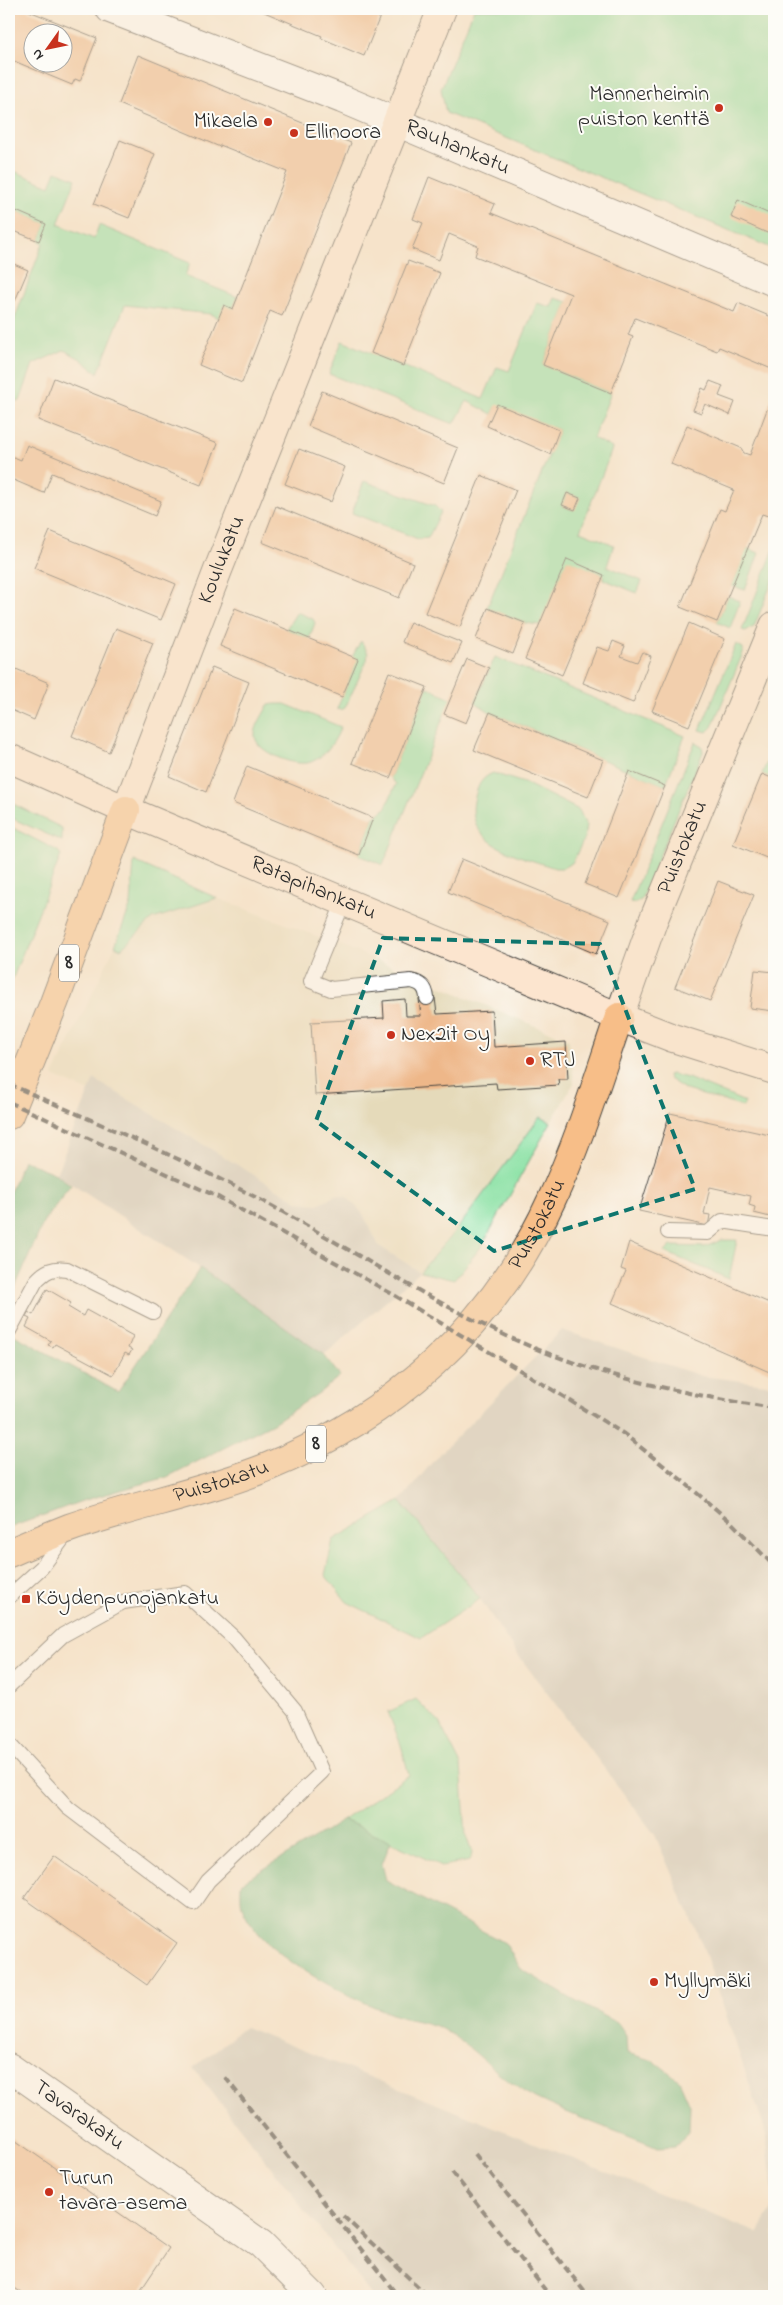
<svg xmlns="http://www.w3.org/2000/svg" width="783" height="2305" font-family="'Indie Flower',sans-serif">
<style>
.built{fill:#e5daba}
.industrial{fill:#c7c4b8}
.green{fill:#8ae1a4;stroke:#5a8668;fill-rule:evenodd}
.forest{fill:#6fbf8a;stroke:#4d755a}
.building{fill:#eeb789;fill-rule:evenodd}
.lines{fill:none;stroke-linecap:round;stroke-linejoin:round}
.lane-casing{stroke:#494743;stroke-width:16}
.street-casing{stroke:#494743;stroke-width:30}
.secondary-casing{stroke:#494743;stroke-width:30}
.highway-casing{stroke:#494743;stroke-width:30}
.lane{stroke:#fff;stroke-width:14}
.street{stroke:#fff;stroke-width:28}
.secondary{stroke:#fce5cf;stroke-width:28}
.highway{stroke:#f7be88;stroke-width:28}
.rail{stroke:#2b2b2b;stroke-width:4;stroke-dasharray:8 4;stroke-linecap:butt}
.marked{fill:none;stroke:#0f766e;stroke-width:4;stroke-dasharray:10 6;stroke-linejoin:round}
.poi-dot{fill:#c8321e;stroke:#fdfcf7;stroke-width:2}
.labels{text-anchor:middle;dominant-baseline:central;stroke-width:4;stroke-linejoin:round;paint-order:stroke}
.shield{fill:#fdfcf7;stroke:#6a6a68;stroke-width:1}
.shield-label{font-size:21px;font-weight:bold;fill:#2b2b2b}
.poi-label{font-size:22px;fill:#2b2b2b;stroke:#fdfcf7;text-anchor:start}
.street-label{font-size:22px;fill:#2b2b2b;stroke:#fdfcf7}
</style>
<rect width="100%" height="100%" fill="#fdfcf7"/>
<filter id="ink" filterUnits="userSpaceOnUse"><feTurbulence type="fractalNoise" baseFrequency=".02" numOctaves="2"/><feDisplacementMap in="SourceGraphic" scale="10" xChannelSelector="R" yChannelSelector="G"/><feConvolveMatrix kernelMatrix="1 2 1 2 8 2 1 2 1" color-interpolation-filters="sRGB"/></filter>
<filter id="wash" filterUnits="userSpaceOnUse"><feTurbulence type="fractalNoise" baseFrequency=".0096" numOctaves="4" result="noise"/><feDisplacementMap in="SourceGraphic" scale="20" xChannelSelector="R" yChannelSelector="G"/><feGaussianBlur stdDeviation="1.12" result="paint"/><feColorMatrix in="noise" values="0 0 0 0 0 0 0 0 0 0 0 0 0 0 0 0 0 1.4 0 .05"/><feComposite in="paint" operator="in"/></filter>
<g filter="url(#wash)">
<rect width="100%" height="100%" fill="#f5e3ca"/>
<path class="built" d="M217,898l131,50 221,92 5,43 -23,39 -11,-5 -79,107 -41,48 -41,-26 -16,-32 -27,-19 -17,9 -20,-2 -205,-123 -4,13 -37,-16 62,-130 7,3 31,-30z"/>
<path class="industrial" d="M94,1079l205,123 19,2 18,-9 11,2 16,17 16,32 41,26 -96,83 -124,-87 -144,-94z
M562,1330l140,46 72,9v818l-8,-70 -63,-186 -48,-112 -143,-188 -32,-48 -80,-98 35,-42z
M245,2027l513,206 16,-27v90h-402l-179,-228z"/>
<path class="green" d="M474,9h300v240l-328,-136 -5,-24z
M9,169l41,17 6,-15 20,8 -18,45 36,15 5,-14 91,38 -5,13 53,21 -5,12 -14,9 -8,-4 -86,-9 -27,68 -19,-15 -15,-8 -31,14 -13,37 -11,-1v-66l34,-91 -4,-2 7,-17 -32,-14 -5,12z
M555,298l13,4 -25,63 68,28 -18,45 19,10 -1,4 -31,79 34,14 -7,21 35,15 -5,12 -34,-14 1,-4 -37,-15 -27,65 -15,-2 -38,-15 72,-178 -62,-25 -5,9 -25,-13 -13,23 -125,-50 13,-33 141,58 14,-32 12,4 28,-68 14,4zM567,493l13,5 -6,12 -12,-4z
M364,481l71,25 6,6 -13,26 -10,1 -66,-26z
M747,548l12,5 -14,37 -13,-4z
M774,549v28l-20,50 -9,4 -3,-1z
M728,596l12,5 -10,27 -13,-6z
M297,612l16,7 2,4 -6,16 -23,-10z
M361,641l7,12 -1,7 -22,48 -4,2 -4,-1 20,-49 -5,-3z
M736,644l7,4v5l-31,74 -5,5 -7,-2z
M495,657l190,79 -20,50 -175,-74 -15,-10z
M427,687l24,11 -68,167 -24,-10 14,-37 12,-9 11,-25 -6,-6z
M275,704h10l56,23c-6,14 -15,29 -30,35 -14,6 -58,-10 -56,-28 1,-10 9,-20 13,-29z
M695,742l7,4 1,6 -62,148 -6,3 -5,-1z
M774,745v34l-12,-5z
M493,773l34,11 52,26 7,15 -2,14 -12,24 -10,5h-7c-34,-12 -93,-23 -80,-71 3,-12 6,-19 18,-24z
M9,802l53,26v13l-53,-24z
M9,826l49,25 3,4 -52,133z
M134,861l83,37 -64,21 -32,30 -6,-3 16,-42z
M671,1074l17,4 57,24 -2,5 -57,-17 -17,-11 -1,-4z
M540,1117l11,5 -70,125 -27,33 -34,-8 41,-48z
M722,1240h15l-8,39 -64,-27 6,-6 34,1z
M400,1501l80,98 -59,39 -74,-36 -22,-27 8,-35z
M416,1699l23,23 22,43 5,71 6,17 -2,8 -29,5 -97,-46 65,-45 -8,-30 -13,-33z"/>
<path class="forest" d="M23,1160l33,14 15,11 -27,36 -35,81v-107z
M200,1268l124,87 16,21 -21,17 -46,30 -106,54 -85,24 -73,27v-196l109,60z
M344,1820l47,21 -9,23 4,16 119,63 16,26 54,32 43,22 8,13 1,17 27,8 25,19 11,25 -1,26 -14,16 -17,1c-41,-17 -84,-31 -123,-50 -36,-18 -60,-52 -95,-70 -15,-7 -33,-8 -48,-14 -46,-18 -129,-57 -149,-105 -3,-7 -2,-18 -2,-26z"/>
<g id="blocks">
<path class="building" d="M9,9h15l73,29 -17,43 -5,-2 -3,6 -63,-26zM32,32h30v30h-30z
M257,9h126l-19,47 -43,-18 1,-2z
M138,55l213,88 -69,173 -12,-5 -28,72 -43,-18 25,-60 9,4 54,-137 -67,-27v2l-101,-43z
M120,140l35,14 -26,64 -35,-14z
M429,177l66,27 -4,9 243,99 4,-9 36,15v52l-55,-23 -2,4 -82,-33 -7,17 5,2 -22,56 -68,-28 28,-71 -96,-38 3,-10 -29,-12 -10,26 -27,-11 11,-26 -10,-4z
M738,200l36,16v20l-43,-19z
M14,210l32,14 -7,17 -30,-12v-7z
M408,261l32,12 -37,93 -32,-13z
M9,262l19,8 -13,31 -6,-3z
M54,378l164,65 -17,42 -163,-65z
M710,381l13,5 -4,10 16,6 -5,13 -25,-11 -4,9 -8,-3 9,-22 4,2z
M322,391l136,57 -14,35 -136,-57z
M774,391v127l-12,-4 -45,108 -37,-15 40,-98 5,2 9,-21 -63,-26 16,-39 54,23 3,5 6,2z
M497,404l62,26 -9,24 -63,-28z
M27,445l134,56 -6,15 -103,-43 -8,20 -35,-15v-23l12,5z
M299,449l46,18 -14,35 -46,-18z
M481,475l35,15 -56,137 -35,-14z
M567,493l13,5 -5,12 -13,-5z
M276,506l137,57 -14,35 -137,-56z
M50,531l126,53 -15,36 -127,-52z
M567,559l37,16 -42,100 -37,-16z
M235,608l123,51 -16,38 -122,-51z
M488,608l37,15 -12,31 -37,-15z
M410,622l52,21 -9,20 -51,-21z
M689,623l36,16 -36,87 -37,-15z
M116,628l37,15 -44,109 -37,-16z
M613,641l12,5 -4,10 16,6 5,-10 9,4 -18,47 -50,-20 14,-36 12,4z
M467,659l22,9 -23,55 -22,-9z
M9,666l40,17 -15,37 -25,-11z
M212,667l37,15 -43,110 -37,-16z
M389,672l38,15 -37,91 -38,-15z
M490,712l113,48 -15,37 -114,-47z
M247,766l126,52 -14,37 -126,-52z
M629,771l36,15 -46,112 -34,-14z
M762,774l12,5v66l-5,14 -36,-15z
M462,859l148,61 -14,34 -148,-62z
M718,881l36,14 -44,106 -35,-14z
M755,970l19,2v39l-24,-3z
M435,998l2,16 55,-3 2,36 72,-5 2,37h-10l1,6 -62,4 -1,-6 -181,12 -4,-73 73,-4 -1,-17 22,-2 1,17h15l-2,-17z
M670,1113l104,23v82l-20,-5 1,-6 -6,-2 2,-9 -41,-9 -6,27 6,1 -2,11 -69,-15z
M629,1242l145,63v69l-162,-71 14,-32 -5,-2z
M47,1289l24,14 -3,4 15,9 3,-6 47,26 -5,12 4,2 -3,5 -4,-2 -12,22 -58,-31 -2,3 -5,-2 3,-4 -25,-14 4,-8 -4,-2 2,-5 5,3z
M54,1856l123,87 -30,42 -123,-87z
M9,2136l160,112 -32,48h-111l-17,-12z"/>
</g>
</g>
<g filter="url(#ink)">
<use href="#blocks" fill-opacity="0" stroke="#494743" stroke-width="1"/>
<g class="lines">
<defs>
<path id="lane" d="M344,901l-33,80 20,8 80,-8c10,2 15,6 16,17
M668,1232l40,1 14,-12 52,8
M9,1331l27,-50c9,-10 17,-14 31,-12l86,43
M9,1597l33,-30 25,-34
M9,1686l54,-51 60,-33 62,-9 49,45 61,73 27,61 -114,109 -15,22 -125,-95 -59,-64"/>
<g id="street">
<path id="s1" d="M110,9l232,90 432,183"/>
<path id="s2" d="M9,2067l252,177 52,52"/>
</g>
<g id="secondary">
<path id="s3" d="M9,758l117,52 493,207 54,21 101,32"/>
<path id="s4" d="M126,810l92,-240 224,-561"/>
<path id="s5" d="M619,1017l34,-96 121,-295"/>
</g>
<g id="highway">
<path d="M9,1115l45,-112 72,-193"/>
<path id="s6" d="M9,1553c20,-9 40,-17 60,-25 65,-23 133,-35 196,-60 127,-51 229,-142 286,-267 28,-59 47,-123 68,-184"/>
</g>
</defs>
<use href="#lane" class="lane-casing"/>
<use href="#street" class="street-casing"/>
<use href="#secondary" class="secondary-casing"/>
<use href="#highway" class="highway-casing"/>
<use href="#lane" class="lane"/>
<use href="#street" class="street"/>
<use href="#secondary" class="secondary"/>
<use href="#highway" class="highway"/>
<path class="rail" d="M9,1084c88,39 178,76 263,122 80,44 156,94 239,132 84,38 173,56 263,70
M9,1102l209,95 176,98 149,89 81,50 60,48 48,41 42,43
M225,2077l173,219
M475,2154l113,142
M452,2172l98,124
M343,2216l85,80"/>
</g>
</g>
<path d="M0 0H783V2305H0ZM383,938l217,6 95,245 -201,62 -178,-130z" fill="#f5e3ca" fill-opacity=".55" fill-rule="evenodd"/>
<path class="marked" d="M383,938l217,6 95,245 -201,62 -178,-130z"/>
<g class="poi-dot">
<circle cx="719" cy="108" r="5"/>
<circle cx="268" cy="122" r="5"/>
<circle cx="294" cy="133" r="5"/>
<circle cx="391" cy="1035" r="5"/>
<circle cx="530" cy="1061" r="5"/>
<rect x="21" y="1594" width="10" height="10" rx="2.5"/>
<circle cx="654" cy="1982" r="5"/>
<circle cx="49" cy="2192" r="5"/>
</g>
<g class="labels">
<g class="shield">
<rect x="59" y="944.5" width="20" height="37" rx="4"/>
<rect x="306" y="1425.5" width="20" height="37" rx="4"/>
</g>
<g class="shield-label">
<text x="69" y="963">8</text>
<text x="316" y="1444">8</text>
</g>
<g class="poi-label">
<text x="709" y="95" text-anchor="end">Mannerheimin<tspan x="709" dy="25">puiston kenttä</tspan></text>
<text x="258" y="122" text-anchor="end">Mikaela</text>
<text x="304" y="133">Ellinoora</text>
<text x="401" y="1035">Nex2it Oy</text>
<text x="540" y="1061">RTJ</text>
<text x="36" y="1599">Köydenpunojankatu</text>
<text x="664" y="1982">Myllymäki</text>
<text x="59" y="2179">Turun<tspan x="59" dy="25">tavara-asema</tspan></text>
</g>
<g class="street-label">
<text stroke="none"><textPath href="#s1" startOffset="374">Rauhankatu</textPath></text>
<text stroke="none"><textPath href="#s4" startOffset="268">Koulukatu</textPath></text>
<text stroke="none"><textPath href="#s5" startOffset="181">Puistokatu</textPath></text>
<text stroke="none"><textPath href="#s3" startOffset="331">Ratapihankatu</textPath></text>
<text stroke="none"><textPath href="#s6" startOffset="644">Puistokatu</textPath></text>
<text stroke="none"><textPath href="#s6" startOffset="224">Puistokatu</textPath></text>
<text stroke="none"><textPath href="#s2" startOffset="85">Tavarakatu</textPath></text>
</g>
</g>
<rect width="783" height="2305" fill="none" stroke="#fdfcf7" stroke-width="30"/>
<g transform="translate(48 48) rotate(237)"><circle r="24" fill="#fdfcf7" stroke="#a9a8a5"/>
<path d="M0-4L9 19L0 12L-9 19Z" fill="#c8321e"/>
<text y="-8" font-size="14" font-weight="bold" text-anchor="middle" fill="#2b2b2b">N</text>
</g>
</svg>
